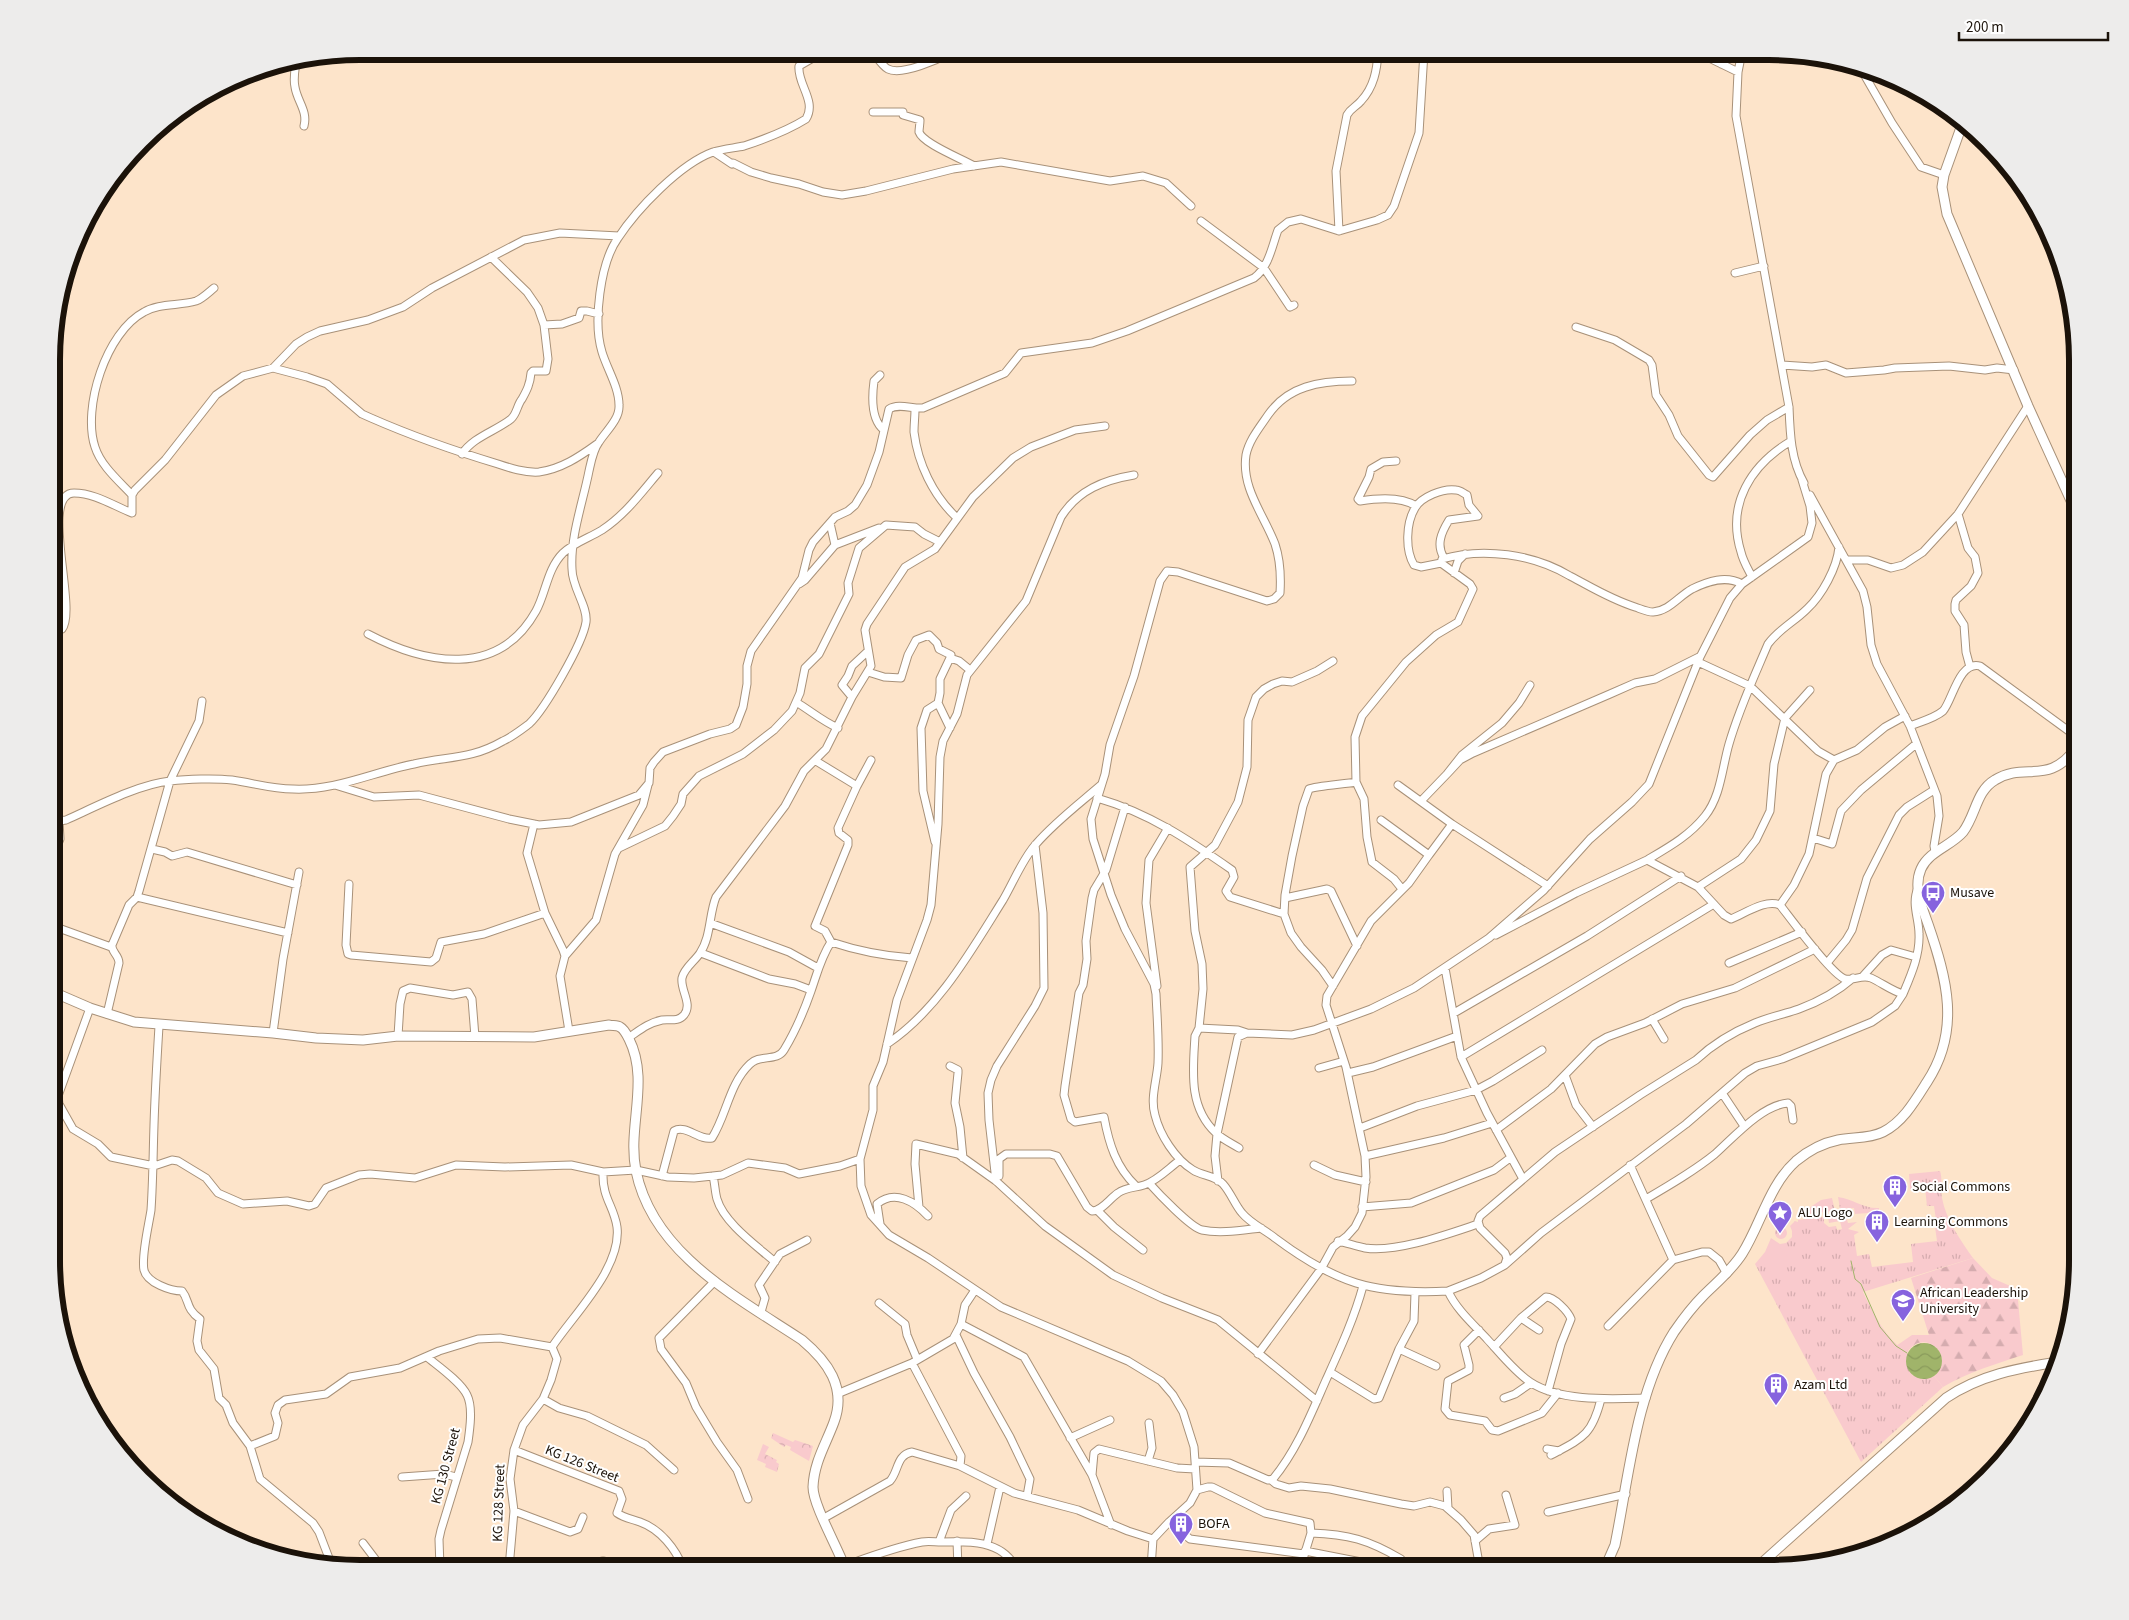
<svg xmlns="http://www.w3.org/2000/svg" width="2129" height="1620" font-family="'Source Sans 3',sans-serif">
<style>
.grass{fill:url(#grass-tufts)}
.forest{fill:url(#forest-firs)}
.park{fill:url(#park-crowns)}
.pitch{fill:#f9cacd}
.water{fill:url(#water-waves)}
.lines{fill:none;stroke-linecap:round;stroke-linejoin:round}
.stream{stroke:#a0b46a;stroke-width:1}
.minor-casing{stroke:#a89179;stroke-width:9}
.major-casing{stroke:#a89179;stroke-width:11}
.minor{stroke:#fff;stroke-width:7}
.major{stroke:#fff;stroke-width:9}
.labels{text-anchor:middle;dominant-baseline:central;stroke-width:4;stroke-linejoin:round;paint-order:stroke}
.poi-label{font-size:14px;fill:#1b1209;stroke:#fff;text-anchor:start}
.street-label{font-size:14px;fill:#1b1209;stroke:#fff}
.rim{fill:none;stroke:#1b1209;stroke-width:6}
</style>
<defs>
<pattern id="grass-tufts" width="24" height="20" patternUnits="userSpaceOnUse" patternTransform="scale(1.25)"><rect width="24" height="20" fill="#f9cacd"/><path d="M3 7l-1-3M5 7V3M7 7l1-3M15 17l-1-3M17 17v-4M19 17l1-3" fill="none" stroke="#d5acaf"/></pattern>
<pattern id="forest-firs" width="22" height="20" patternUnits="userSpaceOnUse" patternTransform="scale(1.25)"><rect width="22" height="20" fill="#f9cacd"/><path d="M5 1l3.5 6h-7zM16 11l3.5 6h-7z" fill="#d5acaf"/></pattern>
<pattern id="park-crowns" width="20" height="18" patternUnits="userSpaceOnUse" patternTransform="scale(1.25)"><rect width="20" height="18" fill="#f9cacd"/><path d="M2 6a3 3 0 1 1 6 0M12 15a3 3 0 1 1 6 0" fill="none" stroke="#d5acaf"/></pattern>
<pattern id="water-waves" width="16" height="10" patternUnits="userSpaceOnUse" patternTransform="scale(1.25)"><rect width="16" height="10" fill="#a0b46a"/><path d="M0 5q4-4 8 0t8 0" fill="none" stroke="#899a5b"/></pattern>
</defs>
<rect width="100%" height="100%" fill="#fde4ca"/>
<path class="grass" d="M1940,1171c3,9 0,17 2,27 4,22 19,43 31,60l-110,34c12,25 22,45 44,61l5,22 11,4 11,-3 9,11 -82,75 -106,-198 10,-12 6,-14 9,6 6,-1 6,-6v-6l-2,-5 5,-5 3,1v-2l26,-3v6l5,4 7,-1 1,4 5,-1 -2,-8 -11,2 -1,-6h5v2l13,-2 2,6 9,-1 -9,7 11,3 -5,3 3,21 12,-2 3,13 41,-5 -2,-18 26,-3 -3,-21h2l-2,-14h-7l-2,-18 -15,1 -1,-15z
M1838,1197c15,2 26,12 41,11v4l-7,1 1,5 -4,1 -1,-6 -13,1 -1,-6 -14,1z
M1832,1198l3,13 -37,4v-6l5,3 18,-12z
M1775 1233a6 6 0 1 1 12 0a6 6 0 1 1-12 0Z"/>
<path class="forest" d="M1973,1258l19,20 25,11 6,66c-27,9 -55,17 -80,32l-9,-11c23,-22 -12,-49 -27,-23l-11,-7 16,-11h17l-18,-57z"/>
<path class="park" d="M773,1433l20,9 2,-2 18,6 -4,15 -19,-11 1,-3 -5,-2 -2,2 -13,-9z
M763,1444l6,3 -4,7 12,6 -1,2 3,2 -2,8 -12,-5 1,-3 -9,-4z"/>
<path class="pitch" d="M1778,1247l11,10 -16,16 -11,-10z"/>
<path class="water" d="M1906 1361a18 18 0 1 1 36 0a18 18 0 1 1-36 0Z"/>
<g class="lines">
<path class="stream" d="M1851,1261l4,18 6,5 19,43 16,19 11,7"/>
<defs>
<path id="minor" d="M872,51c5,6 10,15 16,18 14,7 51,-10 64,-17
M1697,52l41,20
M1742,52l-4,20 -2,44 53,291c1,27 2,53 15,76
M296,62c-1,8 -3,17 -1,25 2,14 13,24 9,39
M1721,64l2,-12
M1861,69l31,54 29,44 23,8
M873,112h30v3l17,5c0,4 -1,9 -1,12 4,12 44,27 55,34
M714,152l18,12 1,-1 18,9 20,6 28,6 24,8 19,3 24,-4 87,-22 48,-7 109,19 33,-5 23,7 25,23
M1201,221l63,47 26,39 4,-2
M1339,231l-3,-60 11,-56c4,-7 9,-8 14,-14 13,-14 16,-31 17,-49
M491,257l36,35 11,16 6,17
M1735,273l29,-7
M1576,327l39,13 34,20 3,5 4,30 13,20 9,21 31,39 4,2 37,-42 17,-15 22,-13
M1782,365l30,2 14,-2 20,8 38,-3 11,-2 54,-2 36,4 12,-2 17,2
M273,368l23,-24 11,-7 13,-6 48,-11 35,-13 29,-19 92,-48 36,-7 59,3
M880,375l-6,6c-2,15 -3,39 10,49
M1352,381c-32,0 -64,5 -84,34 -8,12 -19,25 -22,40 -5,33 18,60 29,89 5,15 6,33 5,49l-6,6 -7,2 -89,-29 -11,-1 -7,10 -26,95 -24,69 -5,29 -14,45 2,20 18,56 14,34 29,55 2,10c1,23 3,46 2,69 -1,17 -8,35 -3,52 5,20 20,44 38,55 9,6 22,5 30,14 8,9 12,21 19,29 8,10 23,17 33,25 60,45 98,57 173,53 8,18 25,33 39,48 13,14 27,32 43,43 30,20 81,17 116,16
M915,409c0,8 -1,15 -1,23 4,32 19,63 42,85
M462,454c11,-17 34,-23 49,-35 6,-5 6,-14 11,-20 5,-9 8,-15 9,-26l2,-2h13l2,-12 -4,-34 18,-1 17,-6 2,-7h6l12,3
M1396,461l-13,1 -12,7 -2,8 -11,22 2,2c18,-3 41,-5 56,5
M1134,475c-30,5 -56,15 -73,42l-35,84 -59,74 -10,39 -14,27 -3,16 -2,67 -7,81 -4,15 -30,80 -14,62 -10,24v24l-13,49 1,27 10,29 18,20 39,23 73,49 127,54 33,20 12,14 10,17 11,35 3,43 -7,13 -21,19 -16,17 -2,29
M132,495c-13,-14 -31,-29 -37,-48 -13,-39 11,-115 49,-135 15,-9 35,-6 52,-11 6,-2 13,-9 18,-13
M1810,495l53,96 4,16 4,38 6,19 33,62 27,70 2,20 -5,30 1,6
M1958,514l10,34 7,9 3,16 -7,13 -15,14 -1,4v7l9,14 2,27 4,15
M830,523l5,22
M1848,560h20l23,8 12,-3 20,-13 35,-38 70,-108
M1441,563l-20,4 -7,-2c-9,-15 -8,-42 1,-57 6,-11 28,-20 41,-18 4,0 7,3 11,5l2,10 9,11 -29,4c-8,13 -13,25 -5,38
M1454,573l4,-12 7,-7
M1752,577c-4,-8 -9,-16 -11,-25 -15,-48 10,-87 50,-111
M799,584l6,-4 30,-35 44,-17
M53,628l9,1c16,-19 -23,-136 12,-136 21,0 40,13 58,20v-18l3,-5 30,-30 51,-65 27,-19 30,-8 34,9 20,7 35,30 9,4c41,18 84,33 127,46 12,4 27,9 41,8 22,-3 40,-15 58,-28
M368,634c57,30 130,45 168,-23 10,-18 11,-42 27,-58 12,-11 26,-15 39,-23 23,-15 39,-37 56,-57
M1698,662l52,24 68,65 16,9
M868,672l16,5 17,1 7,-23 8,-15 13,-5 8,8 2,6 12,6 -1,3
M1530,685l-11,18 -17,20 -40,32 -15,19 13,-14 13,-7 137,-59 25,-11 20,-4 44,-22
M852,697l-10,-12 6,-9 4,-10 16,-15
M796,702c15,9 26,19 42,26
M1910,726c10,-4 25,-8 33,-15 9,-9 16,-51 37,-45l97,71
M950,728l-12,-25 2,-10v-14l10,-21 9,3 11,9
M871,760l-14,26 -19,42 1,5 9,7v5l-33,81 10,5 6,11c27,9 53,14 81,16
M816,761l41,25
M1356,782l8,17 3,38 5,25 22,17 8,10
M335,785l39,12 45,-2 90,24 30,6 32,-3 68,-27 10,-12 1,-15 4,-6 9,-10 47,-18 20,-5 6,-4 7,-18 4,-23v-18l4,-15 51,-73 7,-28 4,-8 22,-25 13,-6 7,-6 12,-20 12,-33 10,-43c10,-6 23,0 34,-1l82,-35 16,-20 71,-10 35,-12 127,-53c15,-11 18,-32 24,-48l10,-8 13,-3 38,12 38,-11 11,-5 6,-9 25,-73 5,-81
M1398,785l54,39
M1097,798c52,15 92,42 135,72l2,7 -8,14 4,6 54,17
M1421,801l26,-27
M1125,807l-19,63 -12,20 -2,8 -6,43 1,18 -4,26 -4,8 -14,93 -1,9 7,24 4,3 29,-5c5,27 12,50 32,69
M53,822l13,-2c29,-13 73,-36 104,-39 17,-2 45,-3 62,-1 21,3 40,9 61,9 42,2 80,-17 121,-25 34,-8 56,-4 89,-23 9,-4 18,-11 26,-17 16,-15 54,-81 57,-102 2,-16 -14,-34 -14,-53 -2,-32 11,-67 17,-98 2,-9 4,-21 10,-29 7,-11 21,-23 20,-37 0,-18 -12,-36 -17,-53 -9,-29 -2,-89 16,-114 19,-29 62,-74 95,-86 10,-3 21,-4 31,-6 21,-7 43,-15 62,-27 11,-18 -9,-35 -7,-53l26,-15
M534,824l-7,29 18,60
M1813,838l19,6 9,-33 20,-21 55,-46
M935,842l-12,-51 -2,-63 6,-18 11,-7
M619,848l46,-22 8,-10 8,-12 2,-10 16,-18 44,-22 31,-24 18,-19 8,-18 5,-25 14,-14 30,-60 -1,-11 11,-35 27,-23 29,2 9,7 16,8
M152,849l13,3 7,4 15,-4 110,33
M1429,855l23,-31 96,62
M53,856l7,-17 -1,-18
M1647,860c22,-13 42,-24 58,-44 16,-20 17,-48 24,-72 10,-35 25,-67 39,-100 11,-15 26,-22 39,-35 15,-14 30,-41 32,-62
M349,884l-3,61 2,9 3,1 80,7 5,-4 5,-16 43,-8 61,-21 18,37 2,6 -5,20 9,55
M1698,887l43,-28 15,-19 14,-29 4,-47 11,-46 25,-28
M137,897l151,36
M1285,898l42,-9 4,2 26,55
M1780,905l14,-20 15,-31 17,-80 8,-14 23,-10 28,-23 20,-11
M710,923l79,29 29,16
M53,926l58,21
M1496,935l80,-42 71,-33 51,27 26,28 7,4c15,-6 34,-20 49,-14 11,14 52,70 65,74 9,2 17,-5 26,-1 11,5 21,13 32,16 8,-19 17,-39 16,-60 0,-16 -8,-30 -1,-46
M701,953l68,26 26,5 16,6
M565,956l31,-36 19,-66 28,-49 5,-20
M1729,963l73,-31
M1827,963l19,-23 6,-10 15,-52 32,-63 8,-8 27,-17
M1445,968l16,89 26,56 36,66
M1863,976l19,-21 9,-5 25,7
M1157,986l-11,-83 3,-43 19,-32
M1333,986l-11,-16 -21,-23 -10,-14 -7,-19 1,-19 7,-39 11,-50 6,-17c7,-3 36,-5 47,-7l-1,-45 7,-21 44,-54 30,-27 22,-13 15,-33 -3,-5 -29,-21 1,-4c41,-12 91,-5 128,17 23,12 40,23 65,31 6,2 12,5 18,5 16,-1 26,-16 39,-23 16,-8 34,-14 50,-5
M90,1008l-32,88 1,8 14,25 25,15 13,13 43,9 18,-6 6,1 28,17 12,15 25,11 44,-3 22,5 6,-2 11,-16 33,-13 11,-1 45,4 41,-13 49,2 66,-2 32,7 33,-2 32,7 26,1 28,-3 26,-12 37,5 14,6 41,-8 20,-7
M1454,1013l133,-77 94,-60
M107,1014l12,-51c0,-8 -8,-11 -7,-18l17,-40 8,-8 2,-6 31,-110 29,-60 3,-20
M1652,1019l12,20
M159,1026c-2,33 -4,66 -5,99 -1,29 -1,56 -3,85 -2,14 -10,46 -7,60 3,13 27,21 38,21 8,10 3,17 18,28l-3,22 2,9 15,19 5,29 7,7 7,18 17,23 10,33 53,44 6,9 13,34
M1199,1028l4,-39 -1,-25 -7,-33 -5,-64 25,-22 23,-43 9,-35 1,-47 8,-23 8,-8 9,-5 9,-3 10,1 25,-11 16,-10
M273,1033l10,-74 16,-87
M398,1036l2,-32 3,-13 7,-3 43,7 15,-3 4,7 3,38
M628,1038c12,-8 20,-15 34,-18 8,-1 16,2 22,-5 9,-11 -4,-25 -2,-37 2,-10 13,-17 18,-25 11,-16 9,-39 16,-56l69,-91 19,-35 22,-22 26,-52 19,-31 -6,-36 2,-6 38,-57 30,-18 38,-52 40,-39 18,-11 44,-17 30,-4
M887,1044c51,-34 84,-93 116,-144 10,-17 20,-42 33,-56 19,-22 43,-40 65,-59
M1461,1057l253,-153
M950,1066l8,4v3l-3,30 5,24 3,31
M1319,1068l25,-7
M1348,1073l25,-6 84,-31
M1565,1075l11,30 17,22
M1722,1093l22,33
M1360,1128l57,-22 59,-16 17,-9 49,-31
M1496,1130l55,-41 44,-45 12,-7 38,-14 37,-19 53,-16 80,-39
M1239,1148c-8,-5 -17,-9 -23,-15 -28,-26 -23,-63 -21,-97l4,-8 39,2 9,3
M1365,1156l79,-18 48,-15
M1314,1165l21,10 31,7
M1630,1165l43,95
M662,1176l12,-45c12,-7 25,10 38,7 15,-24 17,-54 38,-74 10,-10 27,-2 34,-14 11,-18 20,-39 27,-59 6,-17 10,-34 20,-49
M713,1176c2,8 2,16 4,23 7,24 40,47 58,63
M999,1176v-17l7,-5h44l7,2 30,51 5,4c10,0 17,-12 26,-18 8,-6 17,-5 26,-8 13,-4 25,-17 36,-25
M996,1181l-7,-61 -1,-27 3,-13 6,-14 38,-60 9,-18 -1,-75 -8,-68
M1218,1181l-3,-25 2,-22 21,-97 9,-4 45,2 22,-5 57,-21 43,-21 75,-50 55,-48 46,-51 42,-37 17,-18 51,-127 30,-59 12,-14 66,-47 4,-14 -2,-17 -8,-26
M1149,1183c8,9 42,45 53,47 18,4 41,0 59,-2
M1646,1199c24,-14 48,-28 69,-45 19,-17 47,-49 73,-51l3,3 2,14
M919,1207l-4,-43 1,-20 42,10 38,27 49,45 68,49 49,23 56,22 99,81
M1362,1207l49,-4 83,-33 16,-12
M1098,1211l16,16 29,23
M880,1224l-3,-20c18,-15 38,-2 51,12
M1338,1241c9,2 18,5 27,7 31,5 83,-14 113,-24
M1505,1264l2,-6 -2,-5 -25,-25 -2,-7 2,-5 75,-64 85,-57 56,-35c17,-16 37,-28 59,-37 14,-6 30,-9 44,-14 19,-7 39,-18 54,-31
M715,1281l-56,57 2,11 25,34 10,24 21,35 20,28 11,29
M1448,1291l33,-13 24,-13 36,-32 145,-109 59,-51 12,-7 25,-7 90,-37 23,-16 8,-12
M879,1303l26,21 2,11 10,24
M761,1312l4,-14 -6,-13 21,-31 27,-14
M1521,1318l18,12
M961,1324l63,33 68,118 19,50
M1608,1326l65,-66 29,-8h7l10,8 8,14
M1479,1330l-15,15 5,20v5l-21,11 -3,28 5,6 35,6 7,9 6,1 44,-18 16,-20
M956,1335l18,38 36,64 20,42 -3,17
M552,1347c21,-32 70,-79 65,-120 -3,-21 -15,-29 -14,-55
M1494,1347l27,-29 25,-21c8,0 22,14 25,22l-10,25 -13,47
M1399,1349l37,17
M1258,1354l63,-85 12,-22 14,-11 8,-9 7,-14 4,-36 -1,-21 -19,-89 -20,-62 1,-9 44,-75 38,-38 20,-28 -48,-35
M427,1357c11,9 34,25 40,38 6,12 3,33 1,47l-27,88 -2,9 1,29
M912,1363l49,93 -1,10
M1330,1372l44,27 5,-1 20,-49 15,-28 1,-28
M837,1394l75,-31 41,-24 8,-15 4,-19 10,-15
M1504,1398l11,-4 16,-11
M543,1399l16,9 28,8 59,29 28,25
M97,1415l3,-1
M1070,1438l40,-18
M250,1446l25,-10 3,-13 -3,-10 3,-8 7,-5 41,-6 24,-17 50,-9 39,-17 39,-12 22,-1 52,9
M1547,1449l12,2
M514,1450l105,41 3,8 -5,14c7,5 15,6 23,9 20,7 36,27 43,46
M1551,1455c32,-17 41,-20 50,-56
M1148,1461l4,-13 -3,-25
M1195,1462l34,1 39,17 5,-1c24,-29 38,-65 53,-99 14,-31 28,-61 37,-94
M1092,1475l2,-22 5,-4 78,19 18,1
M402,1477l42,-3 12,3
M1271,1480l5,4 13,4 12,-2 29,3 71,15 13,2 16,-4 15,4 16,14 13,15 6,34
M1197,1490l11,-3h4l53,26 45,10 1,10 -11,36
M1447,1491l1,17
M514,1511l56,21 8,-3 5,-12
M1548,1512l78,-18
M824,1518l66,-37c9,-10 6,-26 22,-29l48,14 54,27 64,17 50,21 25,8
M1169,1522l21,17 114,15
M1311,1533c37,1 58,7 90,26
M957,1541l1,27
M1475,1541l14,-12 26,-4 -9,-30
M939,1542l12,-32 15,-14
M363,1543l19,25
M987,1544l13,-57
M1305,1551l56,11 18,7
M844,1566c25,-9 51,-19 78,-24 6,-1 13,0 19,0 28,-1 61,-2 75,26
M509,1568l5,-57 -4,-32 4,-29 9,-25 20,-26 8,-19 6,-21 -5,-12
M570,1568l33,-7 31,7
M1026,1568l26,-2 31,2"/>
<path id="major" d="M1963,122l-19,53 -2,12 5,27 81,192 50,110
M53,992l37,16 44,14 139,11 43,5 47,2 35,-4 136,1 75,-12c3,1 8,0 11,2 4,2 7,8 9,12 21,42 -2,88 7,132 17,83 101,126 166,169 25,21 45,47 32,82 -8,22 -20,40 -21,65 0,18 25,61 32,81
M1600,1569l8,-8 7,-16c14,-69 21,-153 59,-213 9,-13 18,-25 29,-36 14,-14 28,-25 39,-42 19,-30 27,-69 54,-93 12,-10 27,-18 42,-21 15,-3 31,-1 45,-8 20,-10 32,-31 44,-50 34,-52 20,-103 1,-158 -6,-17 -15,-37 -7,-55 8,-18 30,-23 42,-37 13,-17 13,-41 32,-52 30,-19 53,7 82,-33
M1755,1569l191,-171c34,-23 72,-30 112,-36"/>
</defs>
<use href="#minor" class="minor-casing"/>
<use href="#major" class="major-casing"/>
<use href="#minor" class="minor"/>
<use href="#major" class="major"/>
</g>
<defs>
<symbol id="bus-pin" viewBox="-11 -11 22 30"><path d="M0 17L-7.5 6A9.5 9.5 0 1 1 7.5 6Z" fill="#8663de" stroke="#fff"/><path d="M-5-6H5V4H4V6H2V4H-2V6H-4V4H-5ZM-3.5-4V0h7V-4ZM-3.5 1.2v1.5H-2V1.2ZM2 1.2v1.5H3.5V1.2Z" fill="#fff"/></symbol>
<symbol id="building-pin" viewBox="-11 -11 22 30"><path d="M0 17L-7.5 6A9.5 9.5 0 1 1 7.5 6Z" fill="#8663de" stroke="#fff"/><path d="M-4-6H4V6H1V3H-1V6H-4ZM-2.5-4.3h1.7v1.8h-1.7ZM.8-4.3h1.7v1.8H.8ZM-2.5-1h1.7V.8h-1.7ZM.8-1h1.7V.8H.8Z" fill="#fff"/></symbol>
<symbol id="sight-pin" viewBox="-11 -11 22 30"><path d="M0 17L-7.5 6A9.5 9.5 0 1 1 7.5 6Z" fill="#8663de" stroke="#fff"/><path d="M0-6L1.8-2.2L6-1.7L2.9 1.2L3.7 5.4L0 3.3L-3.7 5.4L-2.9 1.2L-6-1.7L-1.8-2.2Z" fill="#fff"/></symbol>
<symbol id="university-pin" viewBox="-11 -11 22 30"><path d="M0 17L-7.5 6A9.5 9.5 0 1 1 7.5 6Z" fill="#8663de" stroke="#fff"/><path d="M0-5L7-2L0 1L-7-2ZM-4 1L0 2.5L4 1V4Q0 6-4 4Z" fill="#fff"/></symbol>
</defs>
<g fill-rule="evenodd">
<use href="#bus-pin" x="1919" y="879" width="28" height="38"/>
<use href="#building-pin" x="1881" y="1173" width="28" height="38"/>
<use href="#sight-pin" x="1766" y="1199" width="28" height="38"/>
<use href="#building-pin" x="1863" y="1208" width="28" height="38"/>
<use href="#university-pin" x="1889" y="1287" width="28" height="38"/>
<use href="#building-pin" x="1762" y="1371" width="28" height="38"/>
<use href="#building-pin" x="1167" y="1510" width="28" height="38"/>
</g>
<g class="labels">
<g class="poi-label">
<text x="1950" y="893">Musave</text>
<text x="1912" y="1187">Social Commons</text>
<text x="1798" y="1213">ALU Logo</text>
<text x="1894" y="1222">Learning Commons</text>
<text x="1920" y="1293">African Leadership<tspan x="1920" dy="16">University</tspan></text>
<text x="1794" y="1385">Azam Ltd</text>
<text x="1198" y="1524">BOFA</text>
</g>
<g class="street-label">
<text transform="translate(582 1464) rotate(22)">KG 126 Street</text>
<text transform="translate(446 1466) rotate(-75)">KG 130 Street</text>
<text transform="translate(499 1503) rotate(-88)">KG 128 Street</text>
</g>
</g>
<path d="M0 0H2129V1620H0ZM360 60H1769A300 300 0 0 1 2069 360V1260A300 300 0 0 1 1769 1560H360A300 300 0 0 1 60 1260V360A300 300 0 0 1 360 60Z" fill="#edeceb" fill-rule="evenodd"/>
<path class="rim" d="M360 60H1769A300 300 0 0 1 2069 360V1260A300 300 0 0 1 1769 1560H360A300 300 0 0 1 60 1260V360A300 300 0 0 1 360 60Z"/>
<path d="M1959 32v8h149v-8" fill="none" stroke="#1b1209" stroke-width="2.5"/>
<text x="1966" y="32" font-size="15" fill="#1b1209" stroke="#ffffff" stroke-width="4" paint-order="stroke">200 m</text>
</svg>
